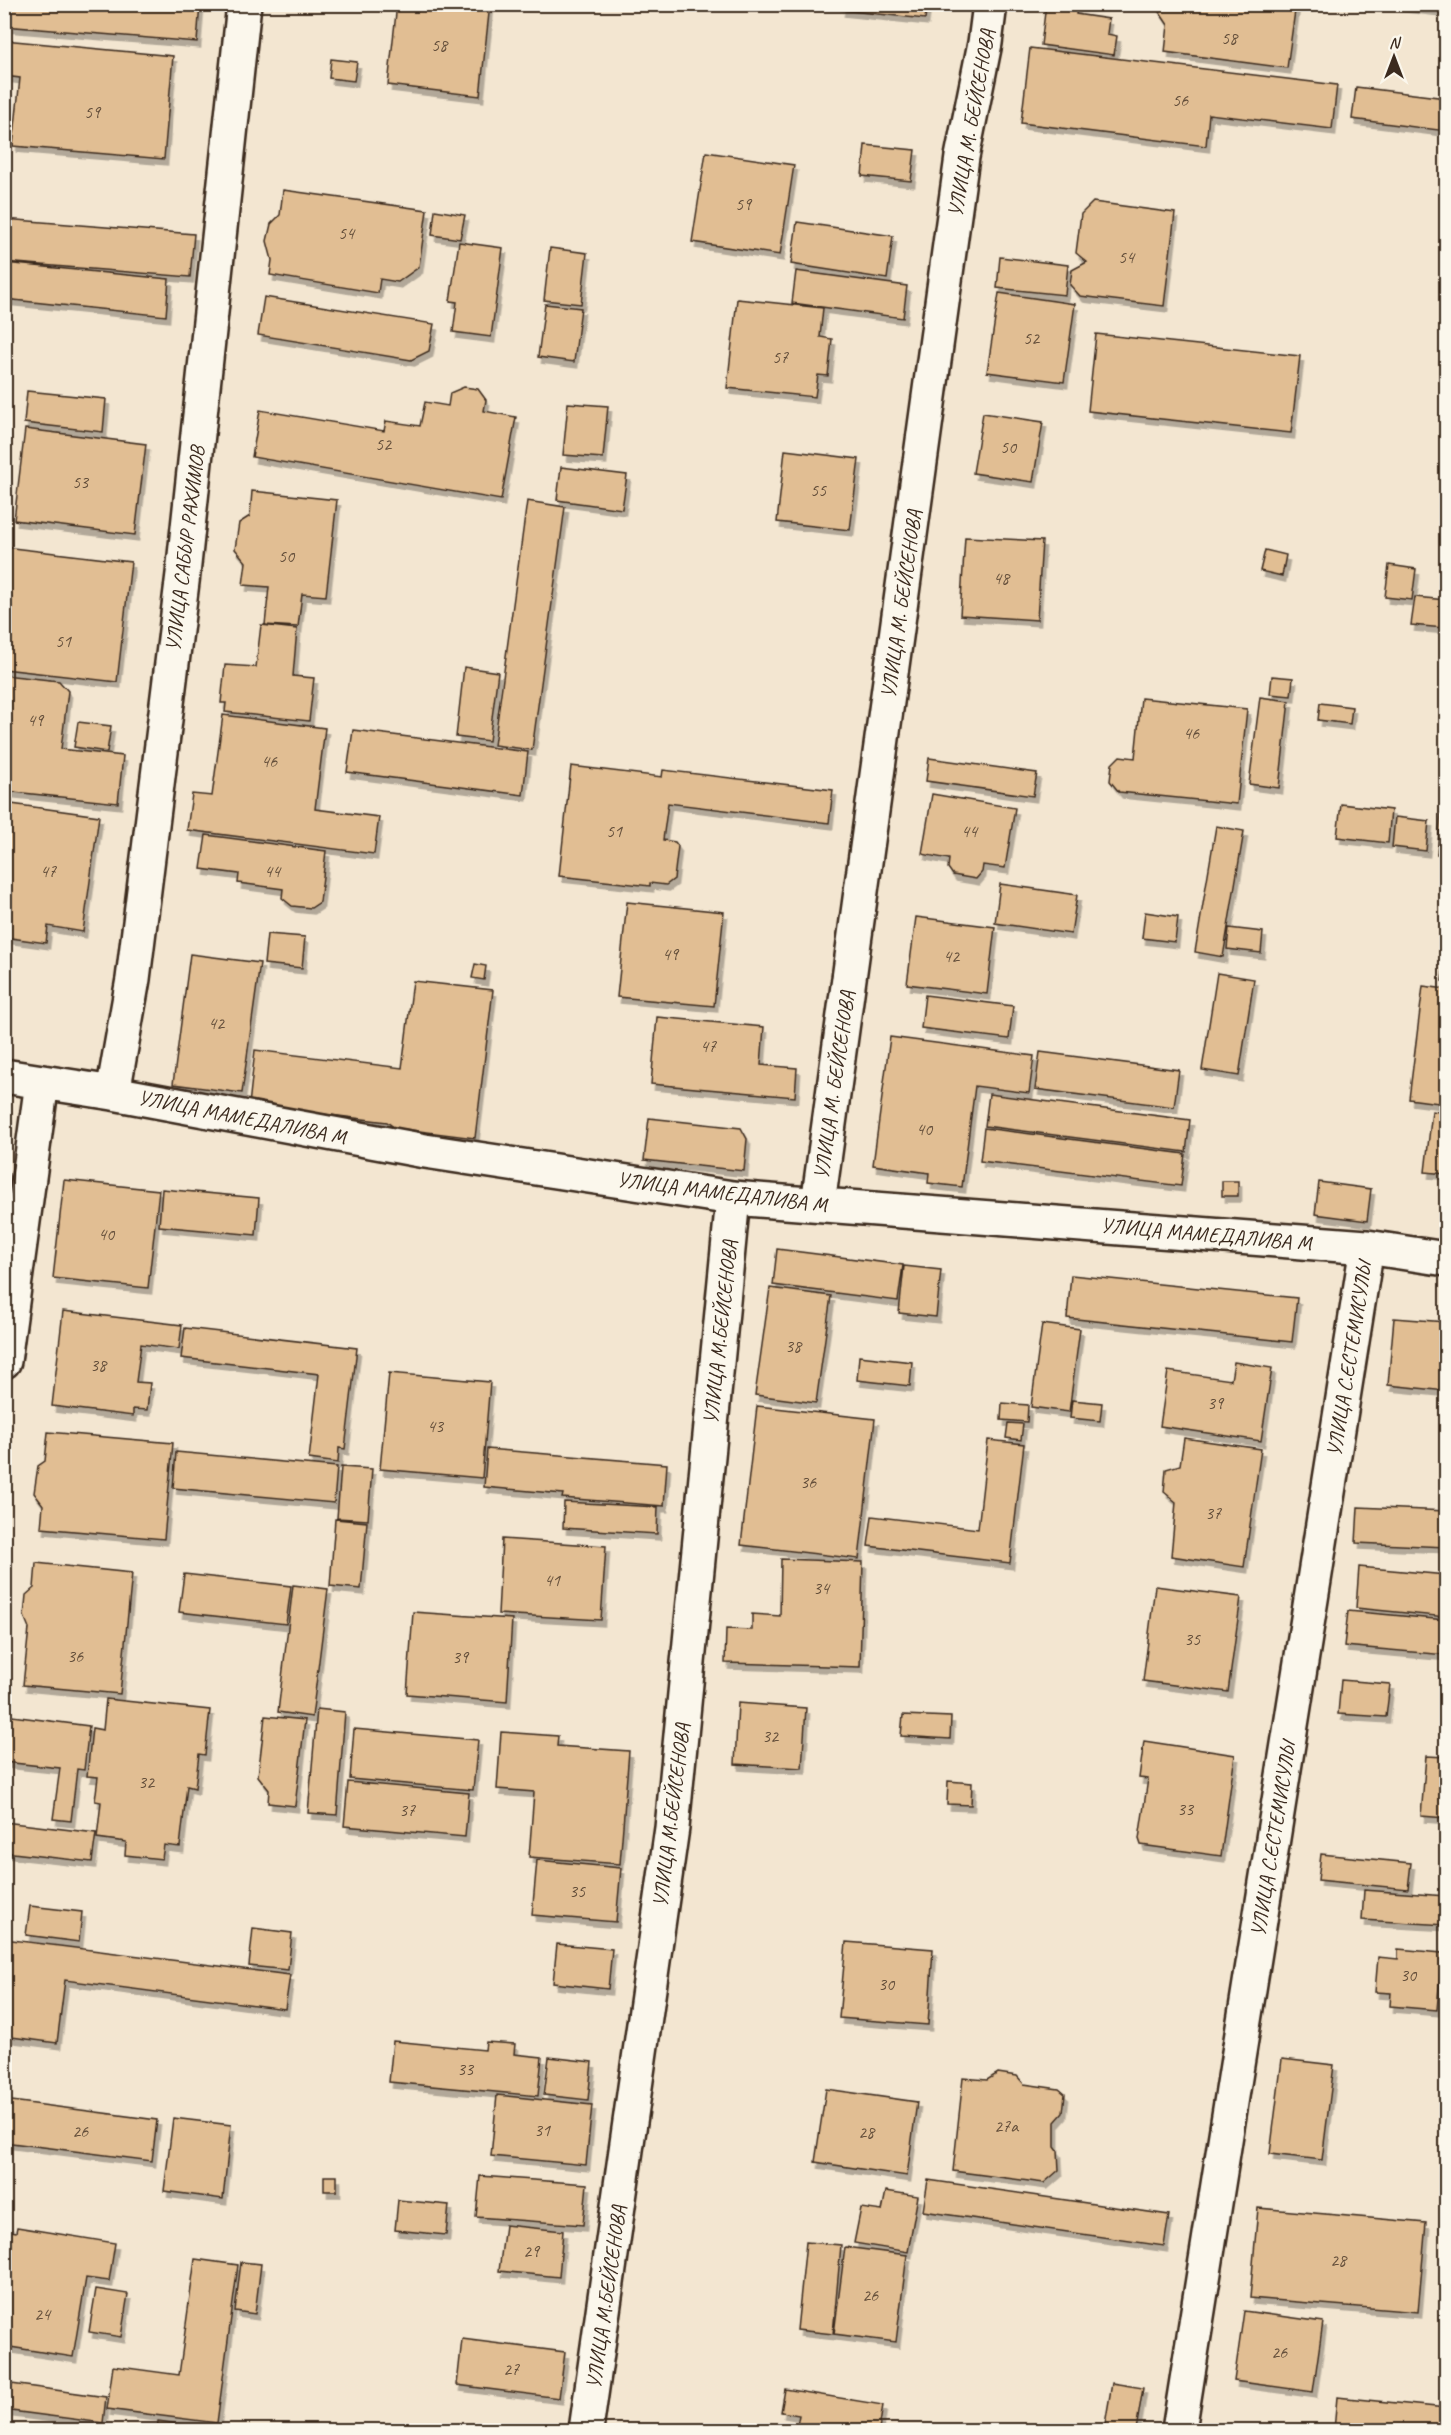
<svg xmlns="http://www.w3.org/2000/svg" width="1451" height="2435" font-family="Caveat,sans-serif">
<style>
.building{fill:#e1be93;stroke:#3b2a1e;stroke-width:1.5;filter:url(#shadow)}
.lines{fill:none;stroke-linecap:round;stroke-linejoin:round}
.street-casing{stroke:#3b2a1e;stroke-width:38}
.street{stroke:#fbf7ec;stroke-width:33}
.labels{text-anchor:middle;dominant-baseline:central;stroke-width:6;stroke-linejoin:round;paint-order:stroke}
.number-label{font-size:18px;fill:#644f3b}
.street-label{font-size:21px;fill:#3b2a1e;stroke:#fbf7ec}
</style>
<defs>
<filter id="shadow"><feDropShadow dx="3.5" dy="6" stdDeviation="0" flood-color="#0004"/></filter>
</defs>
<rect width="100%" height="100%" fill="#f3e6d1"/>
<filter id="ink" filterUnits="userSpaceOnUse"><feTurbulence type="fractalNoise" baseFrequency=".0167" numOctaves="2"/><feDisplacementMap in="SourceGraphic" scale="12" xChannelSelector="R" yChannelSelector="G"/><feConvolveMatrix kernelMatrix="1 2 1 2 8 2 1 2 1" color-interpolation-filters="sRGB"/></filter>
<g filter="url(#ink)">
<path class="building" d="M4,4h196l-3,38 -193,-16z
M397,4h93l-10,92 -92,-11z
M842,4h85l-2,15 -84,-9z
M1046,4h31l-1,10 33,5 -2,15 10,2 -3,19 -73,-10z
M1154,4h142l-9,64 -122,-16 3,-27z
M1384,4h62v7z
M4,40l169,16 -9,103 -151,-13 7,-68 -16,-2z
M1030,48l307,37 -5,44 -123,-15 -3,32 -185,-23z
M331,59l26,3 -3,19 -25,-3z
M1356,87l90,11v33l-94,-12z
M865,145l50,5 -4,31 -49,-5z
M706,152l88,13 -14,90 -88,-13z
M283,190l144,20 -8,57 -21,15 -18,-3 -2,14 -108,-18 2,-15 -5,-19 4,-17 9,-9z
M1093,202l82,11 -11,93 -84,-10 -10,-11 2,-15 15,-8 -11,-9 5,-39z
M435,210l30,5 -5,24 -28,-4z
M4,219l190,15 -4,43 -186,-15z
M797,222l96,14 -6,43 -96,-15z
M459,242l44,6 -12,89 -38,-5 4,-30 -7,-1z
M550,248l37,5 -6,51 -37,-4z
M1000,257l68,8 -3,30 -68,-7z
M4,263l165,16 -3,37 -162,-17z
M796,271l111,15 -4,32 -111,-15z
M999,293l76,11 -11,78 -77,-10z
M264,297l170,27 -5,27 -18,9 -153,-25z
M737,299l86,9 -3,29 12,2 -4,37 -10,-1 -3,22 -88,-9z
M545,304l36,4 -7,54 -36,-5z
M1096,334l204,22 -9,77 -203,-22z
M464,387l14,2 8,11 -2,11 32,6 -15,83 -249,-43 8,-47 124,21 2,-10 34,5 5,-24 23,4 2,-13z
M27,391l79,8 -3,33 -79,-9z
M568,403l40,3 -5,52 -40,-3z
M983,413l60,9 -10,60 -60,-9z
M25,429l121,15 -11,91 -121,-15z
M785,450l74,9 -9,71 -73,-8z
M561,467l66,8 -5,34 -65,-9z
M252,491l85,9 -11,96 -24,-2 -4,33 -33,-2 4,-38 -26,-2 3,-23 -11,-13 4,-26 11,-7z
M527,501l38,6 -33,243 -38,-5z
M1446,505v80h-7z
M965,537l77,4 -5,79 -77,-5z
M4,547l127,15 -14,120 -113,-13 3,-78 -3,-1z
M1265,550l21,5 -4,21 -22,-5z
M1389,565l27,4 -4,31 -27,-3z
M1415,597l31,3 -2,28 -33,-3z
M261,625l36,4 -4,47 21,2 -5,43 -84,-9 1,-9h-5l4,-38 31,2z
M464,667l34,5 -9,69 -33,-4z
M4,675l55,6 9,10 -7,58 62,7 -5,47 -114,-12z
M1272,676l21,2 -2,18 -21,-2z
M1260,697l29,4 -10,87 -30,-4z
M1141,698l106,11 -10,95 -118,-12 -9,-11 2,-17 8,-8 15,2z
M1320,703l32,4 -2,17 -32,-4z
M223,715l102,13 -10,81 64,8 -5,37 -187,-24 5,-36 20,2z
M78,722l33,4 -4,26 -33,-5z
M353,730l175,22 -5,43 -176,-23z
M1446,757v98l-9,-1z
M929,758l108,15 -4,23 -107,-15z
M571,766l91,11 1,-7 170,20 -4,33 -161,-20 -5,37 12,2 3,4 -4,33 -8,6 -16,-2v3l-91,-10z
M932,794l83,14 -10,60 -22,-3 -1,7 -6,7 -23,-4 -5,-7 1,-9 -27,-5z
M4,803l95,13 -16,116 -35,-6 -2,17 -42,-6z
M1341,804l50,6 -3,33 -51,-6z
M1395,817l34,4 -3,30 -34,-4z
M1216,826l28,5 -21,126 -28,-5z
M206,835l120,16 -6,51 -9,6 -19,-2 -10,-8 1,-9 -45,-6 1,-9 -38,-5z
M1000,884l77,11 -6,39 -76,-11z
M627,902l97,10 -10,94 -97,-9z
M1145,912l33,5 -3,25 -33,-4z
M916,917l79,10 -8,67 -80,-10z
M1229,928l34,4 -2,21 -34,-4z
M267,934l38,3 -3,31 -38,-4z
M1446,947v34h-4z
M190,954l70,9 -18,130 -69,-9z
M475,964l11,2 -2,14 -12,-2z
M1217,973l37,6 -15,97 -37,-6z
M413,981l80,9 -18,148 -80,-10 -8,-6 -138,-17 6,-55 147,18z
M1423,986l23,3v115l-37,-5z
M925,995l88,11 -4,33 -88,-11z
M657,1017l107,10 -3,38 36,3 -2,29 -144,-13z
M890,1037l144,19 -5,37 -54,-7 -13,101 -34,-4 1,-10 -56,-8z
M1040,1052l139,18 -5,37 -139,-18z
M989,1094l201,26 -4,32 -201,-26z
M1432,1111l14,2v61l-21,-2z
M649,1118l92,10 6,11 -3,32 -100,-11z
M984,1128l201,26 -4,32 -201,-25z
M64,1180l95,10 -11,98 -95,-10z
M1222,1181h16v15h-16z
M1319,1182l52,7 -4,32 -52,-7z
M162,1189l97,9 -3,37 -97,-9z
M777,1249l126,16 -5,36 -125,-16z
M904,1266l37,4 -5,47 -37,-4z
M1071,1275l226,23 -5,44 -225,-24z
M770,1288l61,8 -15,107 -61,-8z
M63,1311l119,14 -3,24 -38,-5 -5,38 14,1 -3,27 -14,-1v7l-81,-10z
M1394,1318l52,4v69l-58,-6z
M1042,1324l38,5 -11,83 -38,-5z
M185,1328l172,20 -12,101 -6,-1 -1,15 -29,-4 10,-85 -138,-16z
M859,1356l53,6 -2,24 -53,-6z
M1234,1362l38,6 -11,73 -101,-15 8,-55 63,9z
M389,1373l101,9 -8,96 -102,-9z
M1072,1400l30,3 -2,18 -30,-3z
M1002,1403l26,2 -1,17 -26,-2z
M757,1406l118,13 -16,140 -118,-14z
M1008,1423l15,1 -2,16 -15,-2z
M48,1432l125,11 -9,96 -123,-11 2,-23 -9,-12 4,-27 7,-5z
M1184,1438l77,11 -17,118 -73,-11 5,-54 -12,-10 2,-23 14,-4z
M988,1440l36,4 -14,119 -142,-17 4,-30 106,13z
M487,1449l180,15 -3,42 -102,-8 1,-4 -79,-7z
M176,1452l161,15 -3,36 -161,-15z
M341,1467l31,2 -4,51 -31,-2z
M564,1502l94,5 -1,27 -94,-6z
M1358,1507l88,4v36l-90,-4z
M335,1519l32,3 -6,67 -31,-3z
M502,1539l104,7 -5,74 -103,-6z
M781,1559l82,3 -3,105 -135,-4 1,-34 26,1v-16l28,2z
M36,1563l96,10 -12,121 -97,-9 6,-57 -5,-12 2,-21 8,-7z
M1359,1567l87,8v42l-90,-9z
M184,1574l107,12 -5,38 -107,-12z
M293,1585l35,4 -16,128 -34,-5z
M1155,1586l86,11 -13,95 -85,-11z
M1348,1611l98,9v35l-102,-9z
M413,1612l99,7 -5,83 -100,-8z
M1341,1680l49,4 -4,33 -48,-3z
M106,1699l104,11 -5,45 -6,-1 -4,34 -8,-2 -7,61 -16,-2 -2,14 -37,-4 1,-13 -29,-4 4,-36 -6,-1 3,-24 -11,-1 5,-48 11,2z
M738,1703l68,5 -4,60 -67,-4z
M317,1709l28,3 -8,103 -29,-2z
M4,1715l85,11 -5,44 -7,-1 -6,52 -18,-2 7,-51 -56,-6z
M903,1715l48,2 -1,22 -49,-3z
M265,1716l40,4 -10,86 -27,-3 1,-13 -11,-14z
M354,1729l124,11 -5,50 -123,-11z
M501,1732l57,4 -1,10 72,5 -9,113 -91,-7 5,-65 -37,-3z
M1144,1741l91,14 -14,101 -80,-11 -2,-6 9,-60 -9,-1z
M1426,1756l20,1v61l-25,-2z
M948,1781l24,2 -1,22 -24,-1z
M348,1782l121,11 -4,44 -121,-11z
M4,1822l92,11 -4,29 -88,-10z
M1321,1854l90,9 -3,26 -90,-9z
M537,1860l84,8 -5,54 -84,-7z
M1364,1890l82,6v29l-84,-5z
M30,1906l52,6 -3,30 -53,-7z
M253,1928l39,5 -4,37 -39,-4z
M4,1939l286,36 -5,34 -220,-29 -8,63 -53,-7z
M846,1942l87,7 -5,76 -89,-7z
M557,1944l55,5 -4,40 -55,-6z
M1398,1949l44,4 -5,57 -47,-4 1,-13 -16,-1 3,-35 20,2z
M393,2041l92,9 1,-8 29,2 -1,10 28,3 -4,39 -149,-14z
M549,2057l43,5 -4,38 -44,-5z
M1282,2059l52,6 -12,95 -52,-6z
M998,2073l19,3 7,8 35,5 6,5 -2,19 -8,9v25l3,4 1,19 -15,13 -91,-12 10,-93 24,2z
M826,2089l91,13 -10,74 -92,-14z
M497,2095l95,10 -6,60 -95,-9z
M4,2100l153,20 -5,41 -148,-19z
M173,2118l58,7 -8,74 -59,-8z
M324,2176h13v15h-13z
M480,2176l107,8 -4,41 -107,-8z
M928,2180l241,35 -5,31 -241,-35z
M886,2191l32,5 -10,56 -54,-9 7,-35 21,3z
M398,2200l51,5 -3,30 -51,-5z
M1258,2208l168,15 -8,89 -168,-14z
M505,2225l58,6 -4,46 -60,-6z
M17,2227l98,16 -6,38 -23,-3 -13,79 -69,-11v-116l12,2z
M806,2242l35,3 -8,89 -36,-4z
M845,2247l62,8 -11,87 -62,-8z
M195,2259l43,6 -21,158 -110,-14 6,-43 66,9z
M241,2262l20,2 -6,50 -20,-3z
M96,2289l32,5 -7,43 -32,-5z
M1244,2311l79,11 -10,70 -79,-11z
M462,2339l103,13 -6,46 -102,-13z
M4,2383l102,14 -3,26 -99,-13z
M1112,2383l31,5 -7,42h-32z
M785,2389l98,16 -4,25h-83l3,-15 -18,-3z
M1337,2397l109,11v22h-112z
M158,2421l61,9h-62z"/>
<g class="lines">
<defs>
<path id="street" d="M4,1076l109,17 312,58 308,47 634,49 79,12
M113,1093l20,-114 50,-405 61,-570
M818,1204l144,-1047 23,-114 5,-39
M4,1361l38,-279
M586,2430l86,-602 61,-630
M1179,2430l188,-1183"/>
</defs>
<use href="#street" class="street-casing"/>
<use href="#street" class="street"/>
</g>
</g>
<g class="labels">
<g class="number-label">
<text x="1229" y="38">58</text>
<text x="439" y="45">58</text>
<text x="1180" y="100">56</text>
<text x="92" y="112">59</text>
<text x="743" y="204">59</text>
<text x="346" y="233">54</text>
<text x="1126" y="257">54</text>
<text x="1031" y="338">52</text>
<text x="780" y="357">57</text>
<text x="383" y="444">52</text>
<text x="1008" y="447">50</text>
<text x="80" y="482">53</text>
<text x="818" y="490">55</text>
<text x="286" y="556">50</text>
<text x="1001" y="578">48</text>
<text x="63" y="641">51</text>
<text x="35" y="720">49</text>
<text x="1191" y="733">46</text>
<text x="269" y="761">46</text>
<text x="614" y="831">51</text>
<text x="969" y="831">44</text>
<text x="48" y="871">47</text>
<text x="272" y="871">44</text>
<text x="670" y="954">49</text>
<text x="951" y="956">42</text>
<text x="216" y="1023">42</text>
<text x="708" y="1046">47</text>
<text x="924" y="1129">40</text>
<text x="106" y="1234">40</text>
<text x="793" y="1346">38</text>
<text x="98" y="1365">38</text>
<text x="1215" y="1403">39</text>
<text x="435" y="1426">43</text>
<text x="808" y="1482">36</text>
<text x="1213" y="1513">37</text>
<text x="552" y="1580">41</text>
<text x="821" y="1588">34</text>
<text x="1192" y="1639">35</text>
<text x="75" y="1656">36</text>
<text x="460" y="1657">39</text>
<text x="770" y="1736">32</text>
<text x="146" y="1782">32</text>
<text x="1185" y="1809">33</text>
<text x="407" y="1810">37</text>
<text x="577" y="1891">35</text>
<text x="1408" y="1975">30</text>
<text x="886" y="1984">30</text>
<text x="465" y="2069">33</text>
<text x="1006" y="2126">27а</text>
<text x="542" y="2130">31</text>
<text x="80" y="2131">26</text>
<text x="866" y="2132">28</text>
<text x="531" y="2251">29</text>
<text x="1338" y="2260">28</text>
<text x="870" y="2295">26</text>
<text x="42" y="2314">24</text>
<text x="1279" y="2352">26</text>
<text x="511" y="2369">27</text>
</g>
<g class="street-label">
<text transform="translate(971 123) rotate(-80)">УЛИЦА М. БЕЙСЕНОВА</text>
<text transform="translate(185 549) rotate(-83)">УЛИЦА САБЫР РАХИМОВ</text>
<text transform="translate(901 604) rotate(-82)">УЛИЦА М. БЕЙСЕНОВА</text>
<text transform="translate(834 1085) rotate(-82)">УЛИЦА М. БЕЙСЕНОВА</text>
<text transform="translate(242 1117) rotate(11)">УЛИЦА МАМЕДАЛИВА М</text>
<text transform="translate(722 1192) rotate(7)">УЛИЦА МАМЕДАЛИВА М</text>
<text transform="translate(1206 1234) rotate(5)">УЛИЦА МАМЕДАЛИВА М</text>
<text transform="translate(720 1332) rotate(-84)">УЛИЦА М.БЕЙСЕНОВА</text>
<text transform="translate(1349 1359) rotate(-81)">УЛИЦА С.ЕСТЕМИСУЛЫ</text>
<text transform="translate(671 1815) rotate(-83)">УЛИЦА М.БЕЙСЕНОВА</text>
<text transform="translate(1273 1839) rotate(-81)">УЛИЦА С.ЕСТЕМИСУЛЫ</text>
<text transform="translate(606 2297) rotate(-82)">УЛИЦА М.БЕЙСЕНОВА</text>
</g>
</g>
<rect width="1451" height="2435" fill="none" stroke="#fbf7ec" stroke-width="24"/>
<rect x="12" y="12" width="1427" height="2411" fill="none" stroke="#3b2a1e" stroke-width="2" filter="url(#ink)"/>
<g transform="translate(1394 57)" stroke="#fbf7ec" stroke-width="4.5" paint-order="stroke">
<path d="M0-4.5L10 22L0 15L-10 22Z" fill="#3b2a1e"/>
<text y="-9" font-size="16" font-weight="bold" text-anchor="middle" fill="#3b2a1e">N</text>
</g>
</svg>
